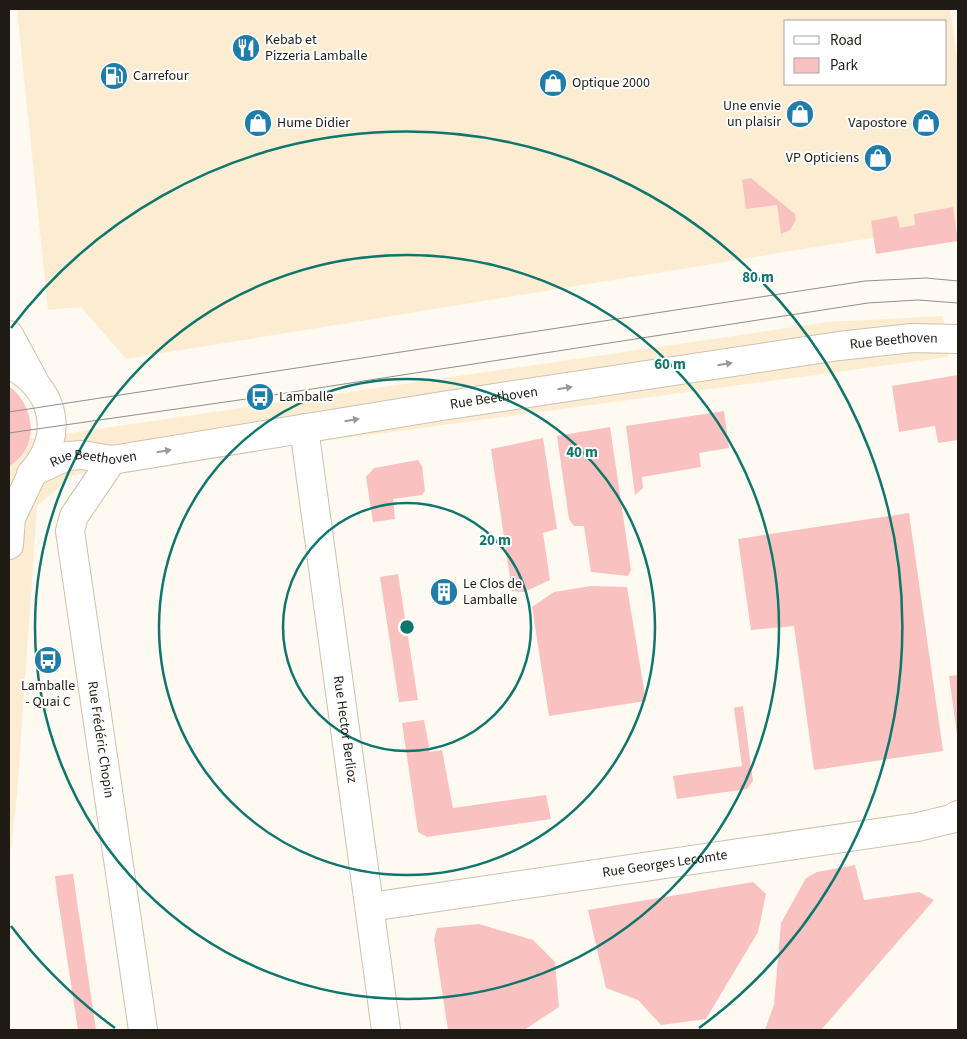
<svg xmlns="http://www.w3.org/2000/svg" width="967" height="1039" font-family="'Source Sans 3',sans-serif">
<style>
.built{fill:#fcedd2;fill-rule:evenodd}
.green{fill:#f9c2c1}
.lines{fill:none;stroke-linecap:round;stroke-linejoin:round}
.minor-casing{stroke:#cdc2af;stroke-width:30}
.minor{stroke:#fff;stroke-width:28}
.tram{stroke:#938e87;stroke-width:1}
.oneway{fill:#9b9996}
.ring{fill:none;stroke:#0f766e;stroke-width:2.5}
.labels{text-anchor:middle;dominant-baseline:central;stroke-width:4;stroke-linejoin:round;paint-order:stroke}
.poi-label{font-size:14px;fill:#201c15;stroke:#fff;text-anchor:start}
.street-label{font-size:14px;fill:#201c15;stroke:#fff}
.centre{fill:#0f766e;stroke:#fff;stroke-width:2.5}
.ring-label{font-size:15px;text-anchor:middle;font-weight:bold;fill:#0f766e;stroke:#fff;stroke-width:4;stroke-linejoin:round;paint-order:stroke}
</style>
<rect width="100%" height="100%" fill="#fef9f1"/>
<path class="built" d="M17,9h933l8,55v160l-832,135 -45,-52 -33,3zM786,21h160v63h-160z
M943,316l5,41 -875,118 -36,31 -20,289 -8,72v-425l819,-120z"/>
<path class="green" d="M751,178l44,36 1,6 -6,10 -9,4 -4,-29 -31,4 -4,-29z
M953,207l5,34 -82,13 -5,-33 26,-5 3,12 15,-3 -1,-11z
M958,375v65l-20,3 -3,-17 -36,6 -7,-46z
M9,386c26,20 32,61 0,80z
M724,411l5,37 -30,5 2,14 -59,10 1,11 -8,7 -9,-69z
M610,427l21,143 -3,6 -37,-4 -7,-46h-10l-5,-7 -12,-83z
M543,438l14,91 -14,4 7,47 -26,12 -12,-1 -21,-142z
M418,460l4,6 3,25 -3,4 -29,4 2,20 -22,3 -7,-45 8,-9z
M909,513l34,238 -129,19 -20,-144 -43,4 -13,-91z
M398,574l20,126 -19,2 -19,-125z
M591,586l36,1 19,114 -97,15 -17,-109 22,-15z
M958,675v57l-1,2 -8,-58z
M743,706l10,75 -6,8 -70,10 -4,-23 69,-10 -8,-58z
M424,720l6,32 12,-2 11,58 93,-13 5,24 -124,18 -9,-5 -16,-109z
M855,865l9,35 55,-8 15,8 -113,130h-56l9,-25 7,-82 25,-45 11,-6z
M73,874l23,156h-18l-21,-138 -2,-16z
M753,882l13,12 -8,38 -52,87 -45,6 -23,-25 -32,-12 -18,-78z
M479,924l54,16 22,22 4,45 -35,23h-76l-14,-91 3,-11z"/>
<g class="lines">
<defs>
<g id="minor">
<path d="M9,335l24,44"/>
<path d="M9,364c46,24 57,71 22,110"/>
<path id="s1" d="M304,428l82,602"/>
<path id="s2" d="M112,460l-38,56 -4,15 73,499"/>
<path id="s3" d="M9,545l2,-27 22,-46 34,-16 15,-1 30,5 330,-54 397,-60 73,-8 46,1"/>
<path id="s4" d="M370,907l548,-80 33,-8 7,-4"/>
</g>
</defs>
<use href="#minor" class="minor-casing"/>
<use href="#minor" class="minor"/>
<path class="tram" d="M9,412l856,-131 61,-3 32,3
M9,433l251,-36 608,-94 50,-3 40,3"/>
</g>
<defs><path id="oneway-solid" d="M-6-.8H1V-3.2L6.5 0L1 3.2V.8H-6Z" transform="scale(1.25)"/></defs>
<g class="oneway">
<use href="#oneway-solid" transform="translate(725 364) rotate(-9)"/>
<use href="#oneway-solid" transform="translate(565 388) rotate(-9)"/>
<use href="#oneway-solid" transform="translate(352 420) rotate(-9)"/>
<use href="#oneway-solid" transform="translate(164 451) rotate(-9)"/>
</g>
<g class="ring">
<circle cx="407" cy="627" r="124"/>
<circle cx="407" cy="627" r="248"/>
<circle cx="407" cy="627" r="372"/>
<path d="M115 1028A496 496 0 0 1 11 926M11 328A496 496 0 1 1 699 1028"/>
</g>
<defs>
<symbol id="restaurant-disc" viewBox="-11 -11 22 22"><circle r="9.5" fill="#1f7daa" stroke="#fff"/><path d="M-5-6h1v4h1v-4h1v4h1v-4h1v5L-1.5 .5V6h-2V.5L-5-1ZM5-6V6H3V1.5H1.5Q1.5-4 5-6Z" fill="#fff"/></symbol>
<symbol id="fuel-disc" viewBox="-11 -11 22 22"><circle r="9.5" fill="#1f7daa" stroke="#fff"/><path d="M-5.5-6h7V0h2V4h1.3V-2.5L3-4.5l.8-.8L6-3V5H2.5V1h-1V6h-7ZM-4.2-4.7v3.2H.2V-4.7Z" fill="#fff"/></symbol>
<symbol id="shop-disc" viewBox="-11 -11 22 22"><circle r="9.5" fill="#1f7daa" stroke="#fff"/><path d="M-5-2.5h2.3a2.7 3.5 0 0 1 5.4 0H5L5.5 6h-11ZM-1.5-2.5h3a1.5 2.3 0 0 0-3 0Z" fill="#fff"/></symbol>
<symbol id="bus-disc" viewBox="-11 -11 22 22"><circle r="9.5" fill="#1f7daa" stroke="#fff"/><path d="M-5-6H5V4H4V6H2V4H-2V6H-4V4H-5ZM-3.5-4V0h7V-4ZM-3.5 1.2v1.5H-2V1.2ZM2 1.2v1.5H3.5V1.2Z" fill="#fff"/></symbol>
<symbol id="building-disc" viewBox="-11 -11 22 22"><circle r="9.5" fill="#1f7daa" stroke="#fff"/><path d="M-4-6H4V6H1V3H-1V6H-4ZM-2.5-4.3h1.7v1.8h-1.7ZM.8-4.3h1.7v1.8H.8ZM-2.5-1h1.7V.8h-1.7ZM.8-1h1.7V.8H.8Z" fill="#fff"/></symbol>
</defs>
<g fill-rule="evenodd">
<use href="#restaurant-disc" x="230" y="32" width="32" height="32"/>
<use href="#fuel-disc" x="98" y="60" width="32" height="32"/>
<use href="#shop-disc" x="537" y="67" width="32" height="32"/>
<use href="#shop-disc" x="784" y="98" width="32" height="32"/>
<use href="#shop-disc" x="242" y="107" width="32" height="32"/>
<use href="#shop-disc" x="910" y="107" width="32" height="32"/>
<use href="#shop-disc" x="862" y="142" width="32" height="32"/>
<use href="#bus-disc" x="244" y="381" width="32" height="32"/>
<use href="#building-disc" x="428" y="576" width="32" height="32"/>
<use href="#bus-disc" x="32" y="644" width="32" height="32"/>
</g>
<g class="labels">
<g class="poi-label">
<text x="265" y="40">Kebab et<tspan x="265" dy="16">Pizzeria Lamballe</tspan></text>
<text x="133" y="76">Carrefour</text>
<text x="572" y="83">Optique 2000</text>
<text x="781" y="106" text-anchor="end">Une envie<tspan x="781" dy="16">un plaisir</tspan></text>
<text x="277" y="123">Hume Didier</text>
<text x="907" y="123" text-anchor="end">Vapostore</text>
<text x="859" y="158" text-anchor="end">VP Opticiens</text>
<text x="279" y="397">Lamballe</text>
<text x="463" y="584">Le Clos de<tspan x="463" dy="16">Lamballe</tspan></text>
<text x="48" y="686" text-anchor="middle">Lamballe<tspan x="48" dy="16">- Quai C</tspan></text>
</g>
<g class="street-label">
<text stroke="none"><textPath href="#s3" startOffset="952">Rue Beethoven</textPath></text>
<text stroke="none"><textPath href="#s3" startOffset="548">Rue Beethoven</textPath></text>
<text stroke="none"><textPath href="#s3" startOffset="142">Rue Beethoven</textPath></text>
<text stroke="none"><textPath href="#s1" startOffset="304">Rue Hector Berlioz</textPath></text>
<text stroke="none"><textPath href="#s2" startOffset="294">Rue Frédéric Chopin</textPath></text>
<text stroke="none"><textPath href="#s4" startOffset="298">Rue Georges Lecomte</textPath></text>
</g>
</g>
<circle cx="407" cy="627" r="8" class="centre"/>
<g class="ring-label">
<text x="758" y="282">80 m</text>
<text x="670" y="369">60 m</text>
<text x="582" y="457">40 m</text>
<text x="495" y="545">20 m</text>
</g>
<rect width="967" height="1039" fill="none" stroke="#201c15" stroke-width="20"/>
<rect x="784" y="20" width="162" height="65" fill="#ffffff" stroke="#a6a4a1"/>
<rect x="794" y="36" width="25" height="8" fill="#ffffff" stroke="#a6a4a1"/>
<text x="830" y="45" font-size="15" fill="#201c15">Road</text>
<rect x="794" y="58" width="25" height="15" fill="#f9c2c1" stroke="#a6a4a1"/>
<text x="830" y="70" font-size="15" fill="#201c15">Park</text>
</svg>
